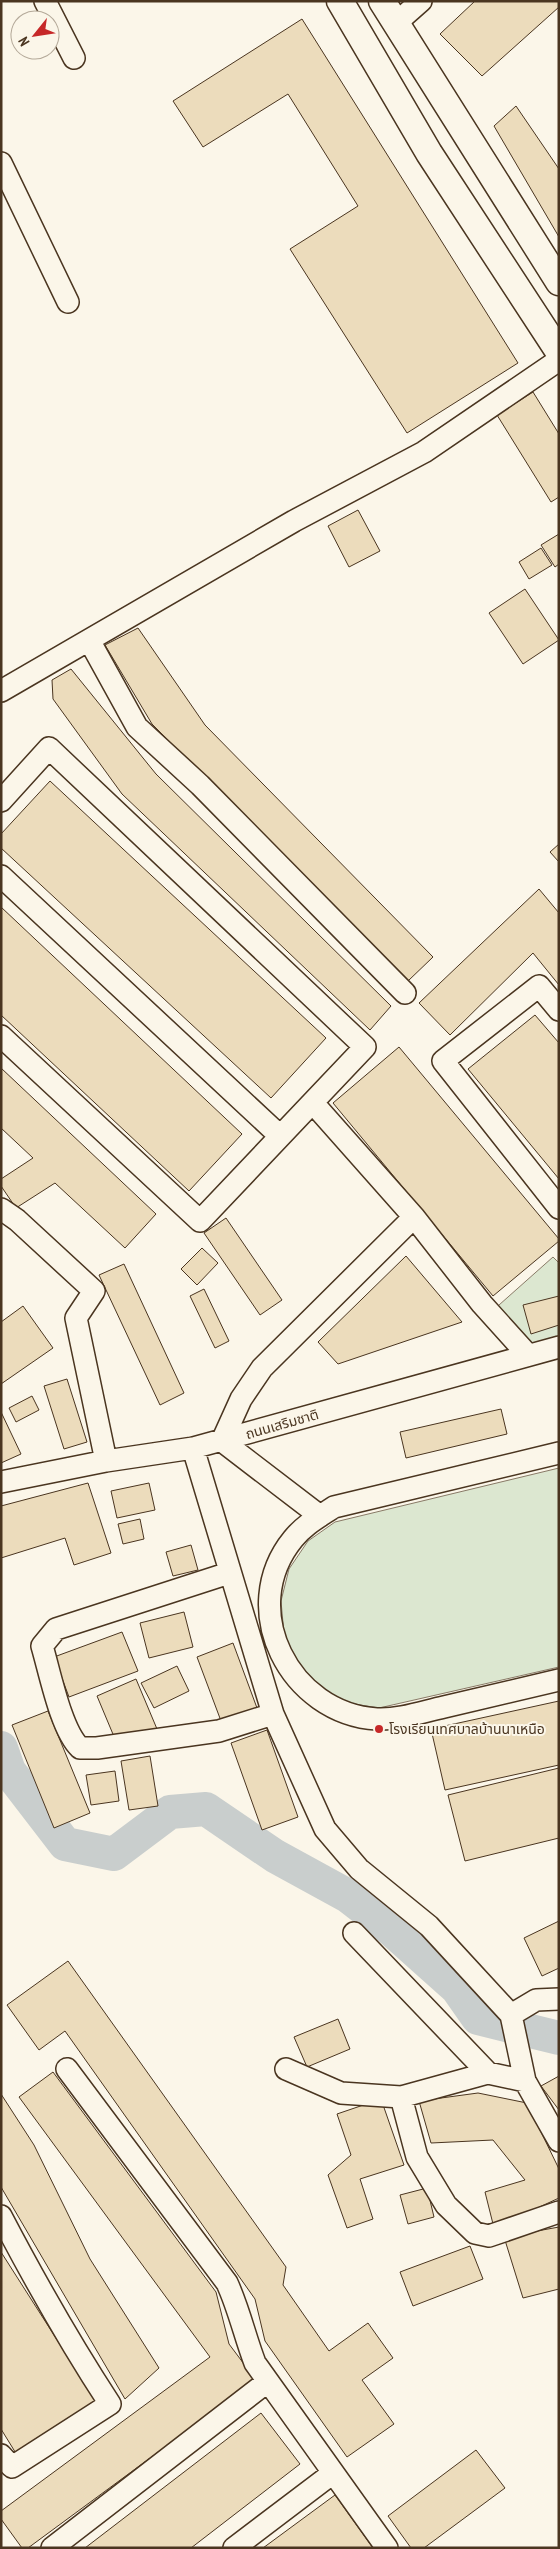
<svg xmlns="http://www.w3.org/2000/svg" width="560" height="2549" font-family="'PT Sans Narrow','Noto Sans Thai',sans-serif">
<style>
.green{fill:#dce7d0;stroke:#887966}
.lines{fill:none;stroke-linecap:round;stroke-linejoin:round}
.river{stroke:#c9cecd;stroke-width:34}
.building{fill:#ecdcbc;stroke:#4a3520}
.minor-casing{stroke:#4a3520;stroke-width:24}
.major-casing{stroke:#4a3520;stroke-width:29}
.minor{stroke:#fbf6e9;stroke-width:21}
.major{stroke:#fbf6e9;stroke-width:26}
.poi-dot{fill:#c62828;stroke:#fbf6e9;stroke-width:2}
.labels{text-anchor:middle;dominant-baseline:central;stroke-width:4;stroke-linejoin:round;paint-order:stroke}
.street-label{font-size:14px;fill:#4a3520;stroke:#fbf6e9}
.poi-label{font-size:14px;fill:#4a3520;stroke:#fbf6e9;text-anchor:start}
</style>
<rect width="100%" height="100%" fill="#fbf6e9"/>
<path class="green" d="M553,1257l6,6v84l-31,8 -38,-42z
M559,1468v199l-180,41 -31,-5 -27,-14 -23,-24 -14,-31 -3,-33 8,-32 19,-28 27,-19z"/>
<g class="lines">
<path class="river" d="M1,1748l8,23 56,73 49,10 56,-42 36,-3 69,47 73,40 44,34 65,58 21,30 81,20"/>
</g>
<path class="building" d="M475,1h84v6l-77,69 -42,-42z
M302,19l216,344 -111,70 -117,-184 68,-43 -70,-112 -85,53 -30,-46z
M516,106l43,63v68l-65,-111z
M533,392l26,42v63l-8,5 -54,-87z
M358,510l22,41 -31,16 -21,-41z
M559,534v30l-4,3 -14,-22z
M541,548l11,17 -23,14 -10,-17z
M525,589l34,51 -36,24 -34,-51z
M138,628l67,97 228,232 -25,24 -256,-257 -47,-79z
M71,669l85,105 235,232 -21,24 -248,-236 -69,-95 -1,-19z
M50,781l276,257 -55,60 -270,-250v-14z
M559,844v18l-9,-10z
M539,889l20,24v72l-26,-32 -83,82 -31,-32z
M1,907l241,227 -53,57 -188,-176z
M535,1015l24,28v136l-91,-110z
M399,1047l160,192v2l-66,55 -160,-193z
M1,1068l155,146 -31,34 -70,-65 -39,25 -15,-22v-7l32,-21 -32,-30z
M226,1218l56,82 -22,15 -56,-82z
M202,1248l16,15 -21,22 -16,-16z
M406,1256l56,66 -124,42 -20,-22z
M124,1264l60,129 -24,12 -61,-130z
M204,1289l25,52 -14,7 -25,-52z
M559,1296v29l-28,9 -8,-29z
M23,1306l30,42 -52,36v-62z
M67,1379l20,63 -23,7 -20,-63z
M32,1396l7,14 -23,12 -7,-14z
M501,1409l6,25 -101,24 -6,-26z
M1,1412l20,42 -20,9z
M88,1483l23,70 -37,12 -9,-27 -64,20v-52z
M149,1483l6,27 -38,8 -6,-27z
M140,1519l4,20 -21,5 -5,-20z
M191,1545l7,25 -25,6 -7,-24z
M184,1612l9,35 -44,11 -9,-35z
M122,1632l16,39 -69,26 -15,-40z
M233,1643l24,65 -36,13 -24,-64z
M177,1666l12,25 -35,17 -13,-25z
M136,1679l21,50 -42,10 -18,-43z
M559,1701v64l-114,25 -14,-61z
M48,1711l42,102 -36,15 -42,-103z
M267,1730l31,87 -36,13 -31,-87z
M150,1756l8,50 -29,4 -8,-49z
M559,1768v70l-94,23 -17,-66z
M115,1771l4,30 -28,4 -5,-30z
M559,1921v47l-17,8 -18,-38z
M68,1961l218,306 -3,18 46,66 39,-28 25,35 -31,22 32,44 -47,33 -82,-116 -10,-42 -190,-268 -26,19 -32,-45z
M338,2019l12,30 -43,18 -13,-30z
M53,2072l163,220 13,52 27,36 -228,168h-6l-21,-29v-8l209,-154 -191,-260z
M559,2076v34l-18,-24z
M478,2093l49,10 32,66v29l-65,30 -9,-36 40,-12 -32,-40 -62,3 -12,-42z
M1,2094l33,51 56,114 69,109 -34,31 -124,-212z
M381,2099l23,66 -44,14 13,40 -26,9 -19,-53 23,-20 -14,-41z
M427,2188l7,29 -26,7 -8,-29z
M559,2227v62l-36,9 -19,-61z
M470,2246l13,33 -70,27 -13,-34z
M1,2252l97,152 -81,51 -16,-26z
M261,2413l39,51 -109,84h-106z
M476,2450l29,38 -81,60h-13l-23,-32z
M335,2495l38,53h-110z"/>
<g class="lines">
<defs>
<path id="minor" d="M45,1l29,57
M395,24l26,-23
M1,163l67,139
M89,640l48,87 63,58 205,208
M1,691l293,-170 130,-69 135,-92
M1,801l48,-53 316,299 -165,174 -199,-185
M1,876l279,260
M559,1010l-20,-24 -96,75 116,147
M313,1103l101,114 68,87 46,51
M1,1209l16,11 77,71 -18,27 30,143
M193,1448l80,266 52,115 34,40 70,57 82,89 14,66 34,60
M559,1453l-225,54c-15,10 -30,18 -41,32 -57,70 -3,175 84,180 22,1 45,-7 67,-12 38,-9 76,-18 115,-27
M1,1482l105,-21 87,-13 366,-101
M320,1516l-98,-75 19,-42 21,-31 152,-151
M229,1573l-173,56 -14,17c8,27 19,84 38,102h17l122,-17 54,-17
M354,1933l134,140
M511,2015l25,-15 23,-1
M67,2069l160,214c12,26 18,54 28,80l132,185
M286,2069l55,24 60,4 87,-24 37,8
M401,2097l16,60 29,48 29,28 14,3 70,-24
M1,2216c34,65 69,127 109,188l-98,63 -11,-12
M52,2548l215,-166
M234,2548l99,-75"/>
<path id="major" d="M340,1l89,152 130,199
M382,1l177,281"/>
</defs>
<use href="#minor" class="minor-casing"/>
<use href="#major" class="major-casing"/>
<use href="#minor" class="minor"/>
<use href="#major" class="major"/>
</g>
<circle class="poi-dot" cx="379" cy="1729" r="5"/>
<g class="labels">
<g class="street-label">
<text transform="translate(282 1424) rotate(-16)">ถนนเสริมชาติ</text>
</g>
<g class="poi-label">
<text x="389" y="1729">โรงเรียนเทศบาลบ้านนาเหนือ</text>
</g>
</g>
<rect width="560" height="2549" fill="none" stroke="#4a3520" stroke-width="5"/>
<g transform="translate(35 35) rotate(240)"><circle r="24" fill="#fbf6e9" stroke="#b4a999"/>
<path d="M0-4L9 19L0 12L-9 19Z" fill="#c62828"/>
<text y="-8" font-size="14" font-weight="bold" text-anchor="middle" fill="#4a3520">N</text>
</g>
</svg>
